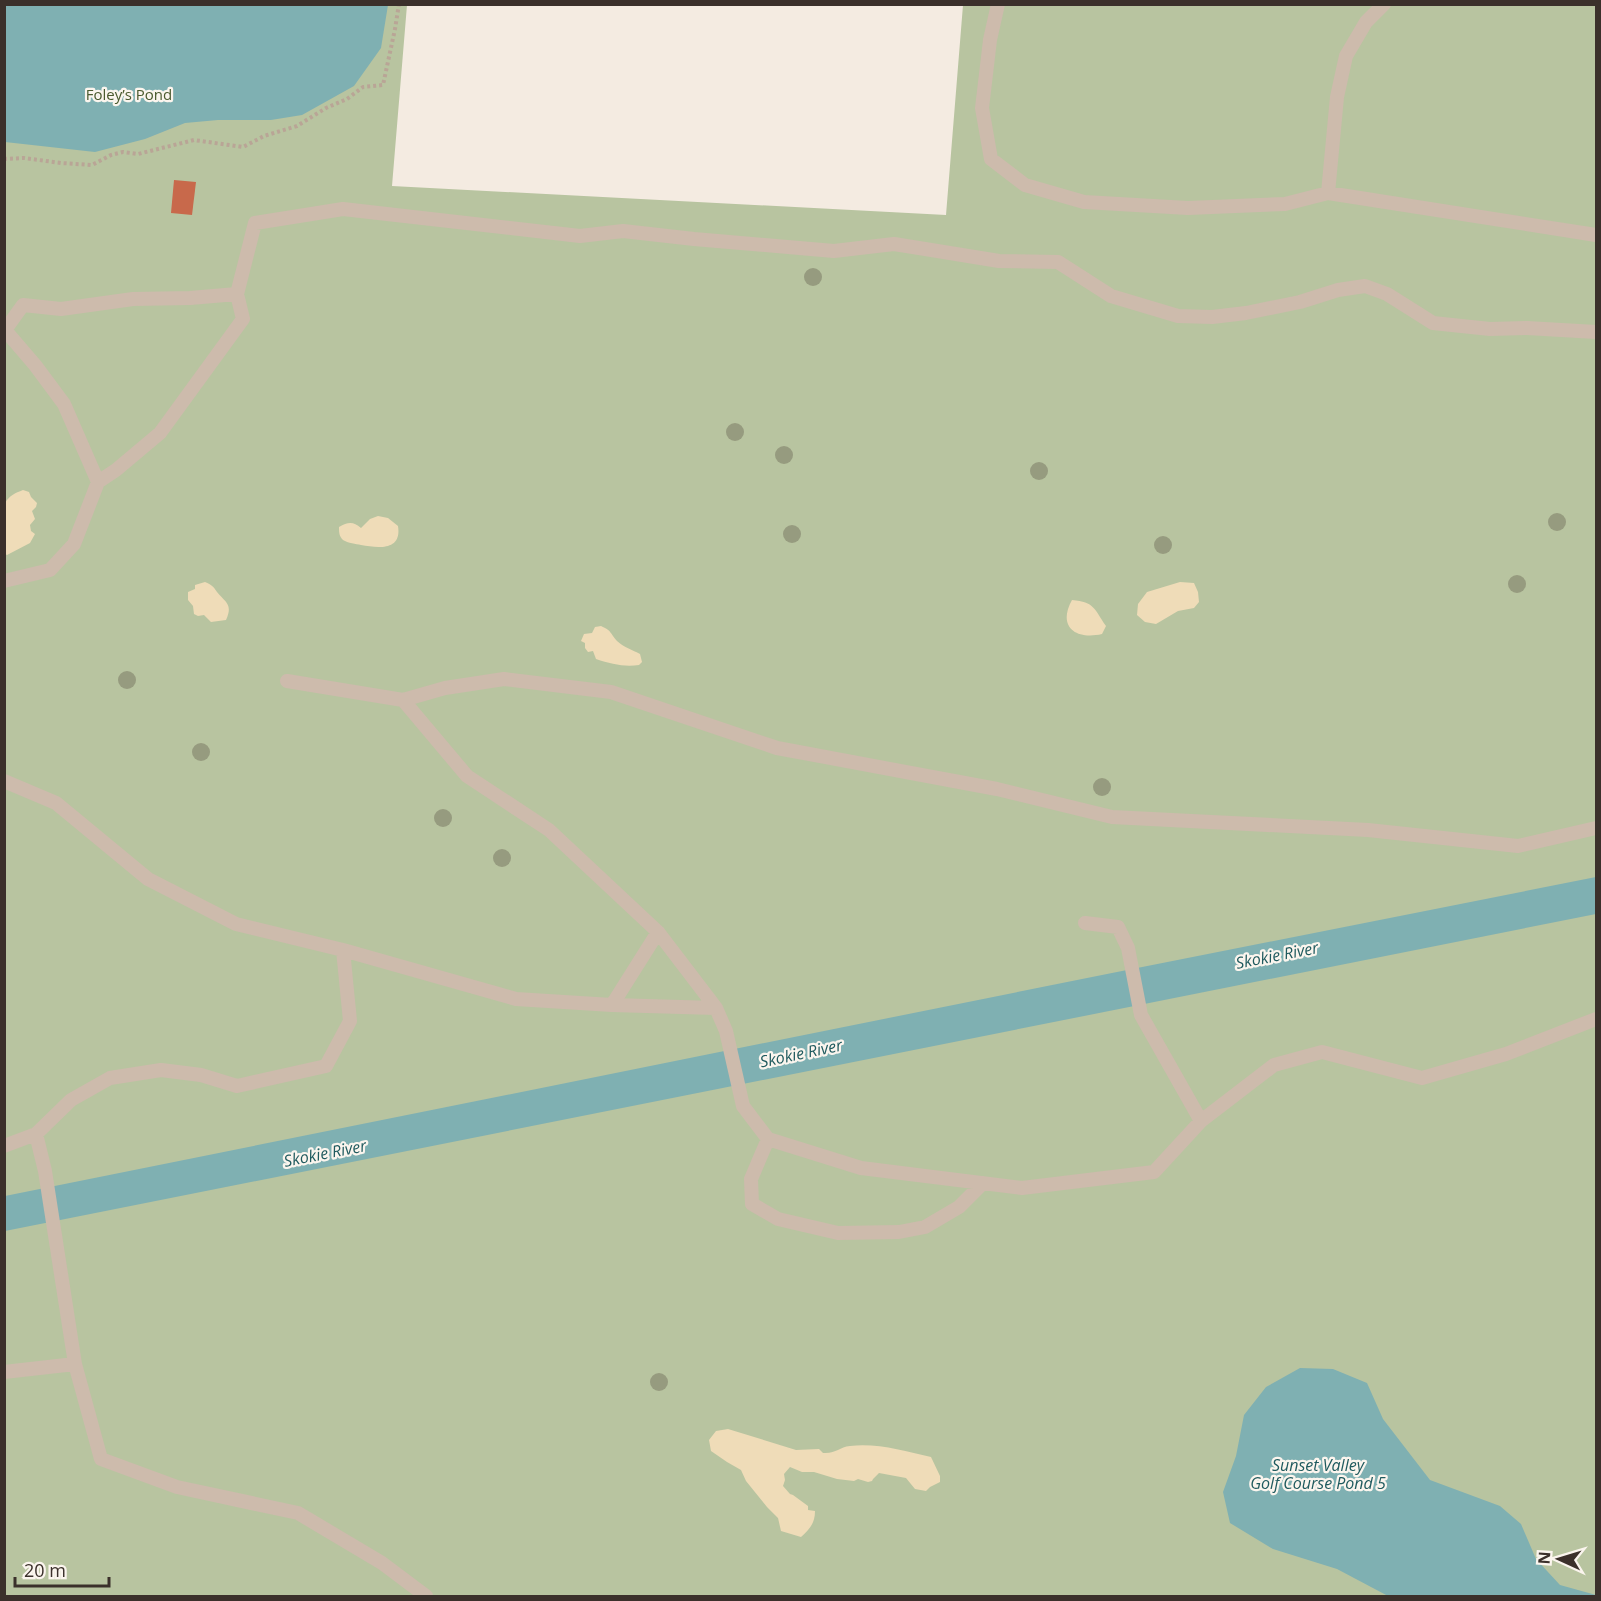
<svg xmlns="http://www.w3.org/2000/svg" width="1601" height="1601" font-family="'Open Sans',sans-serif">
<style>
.green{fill:#b8c4a0}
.sand{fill:#efdcb8}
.water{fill:#7fb0b2}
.building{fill:#c8694b}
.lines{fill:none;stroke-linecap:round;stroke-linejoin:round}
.path{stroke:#b9a596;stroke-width:4;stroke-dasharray:3 3;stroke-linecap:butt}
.service{stroke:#cdbbac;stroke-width:14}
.tree{fill:#969b7f}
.labels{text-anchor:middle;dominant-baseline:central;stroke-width:4.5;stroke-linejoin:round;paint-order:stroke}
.park-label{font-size:15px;fill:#4a5a2e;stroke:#fbf5ee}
.water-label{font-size:16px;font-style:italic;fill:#1f5a5e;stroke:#fbf5ee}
</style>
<rect width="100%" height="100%" fill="#f4ebe1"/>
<path class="green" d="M5,5h402l-15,181 554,29 17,-210h633v1591h-1591z"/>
<path class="sand" d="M23,490l6,2 2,5 6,6 -1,4 -4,4 3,8 -5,6 1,6 4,3 -5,9 -23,12 -2,-1v-51c4,-7 10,-10 18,-13z
M378,516l10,2 10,8c4,25 -20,22 -37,19 -5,-1 -13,-2 -18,-5 -4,-4 -4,-8 -4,-13 9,-5 14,-6 22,1l9,-9z
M205,582c7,3 8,4 12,10 9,11 16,12 9,28l-15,2 -7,-7 -6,1 -4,-2 -1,-8 -5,-6v-8l7,-3v-4z
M1180,582l14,1 4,9 1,10 -5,6 -16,3 -22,13 -11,-2 -8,-7 1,-11 9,-12z
M1072,600c23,2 22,9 34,26l-4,8c-26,6 -45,-7 -30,-34z
M601,626c11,5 9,7 16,15 6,6 16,9 23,13l2,8 -3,3c-15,2 -28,-1 -43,-6l-3,-8 -5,1 -3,-4v-5l-4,-2 3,-7 8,-1 3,-6z
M728,1429l68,21 23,-1 4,4c13,1 16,-6 27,-7 28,-3 54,5 81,11l9,19v6l-10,5 -4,4 -11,-2 -9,-11 -27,-5 -6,6 -1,2 -4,1 -10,-3 -4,2 -17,-2 -23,-7h-12l-12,-5 -6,7 1,6 -2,6 7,8 3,1 15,11v4l7,1c0,12 -5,18 -14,26l-20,-6 -3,-13 -11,-11 -21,-26 -5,-11 -14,-8 -16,-11 -2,-11 7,-9z"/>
<path class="water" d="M5,4h383v1l-7,43 -27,38 -52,29 -31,5h-53l-33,3 -40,16 -50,13 -90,-10z
M1596,877v37l-1591,317v-35l1107,-223z
M1300,1368l33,1 34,14 16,36 47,61 70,26 21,18 15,35 24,26 36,10v1h-208l-51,-27 -64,-20 -43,-26 -7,-31 13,-36 8,-41 22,-28z"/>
<path class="building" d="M174,180l22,2 -4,33 -21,-2z"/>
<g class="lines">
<path class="path" d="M4,159l20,-1 37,5 31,2 19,-10 12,-3 15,2 56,-14 49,7 21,-11 33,-10 29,-18 21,-9 16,-12 20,-2 12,-56 4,-25"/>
<path class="service" d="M998,4l-8,36 -8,68 9,51 34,26 59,17 104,6 97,-4 43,-11 268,42
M1328,193l9,-96 9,-41 20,-34 18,-18
M237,294l18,-71 88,-14 237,27 43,-5 71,8 140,12 60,-7 105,17 59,1 53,34 67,20 34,1 34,-4 54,-11 38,-12 27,-4 22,8 46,29 57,6 37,-1 69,4
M4,581l46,-11 24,-26 24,-62 18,-12 44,-37 83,-114 -6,-25 -47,4 -57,1 -72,10 -38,-4 -18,25 30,35 29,39 34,78
M287,681l116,19 42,-12 59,-9 107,13 166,56 220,41 115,28 256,13 150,16 78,-18
M4,781l52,22 92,76 88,45 107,26 173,49 96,6 104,3 -58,-76 -109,-102 -82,-54 -64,-76
M1085,923l33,4 10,21 13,67 60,106
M612,1005l46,-73
M716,1008l10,23 17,75 25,33 93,29 161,20 132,-16 47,-51 73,-56 48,-13 100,26 84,-24 90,-35
M768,1139l-17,40 1,25 26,15 60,14 61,-1 26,-5 34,-20 24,-24
M4,1146l32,-12 35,-34 39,-22 51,-8 40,5 36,11 89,-20 24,-45 -7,-71
M75,1364l26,95 76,28 121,26 84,50 44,33
M4,1372l71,-8 -30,-193 -9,-37"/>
</g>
<g class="tree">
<circle cx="813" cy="277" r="9"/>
<circle cx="735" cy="432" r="9"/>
<circle cx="784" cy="455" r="9"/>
<circle cx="1039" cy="471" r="9"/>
<circle cx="1557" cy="522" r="9"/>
<circle cx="792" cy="534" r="9"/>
<circle cx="1163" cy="545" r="9"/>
<circle cx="1517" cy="584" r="9"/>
<circle cx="127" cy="680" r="9"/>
<circle cx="201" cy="752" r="9"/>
<circle cx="1102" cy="787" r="9"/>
<circle cx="443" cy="818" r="9"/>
<circle cx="502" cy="858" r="9"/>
<circle cx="659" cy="1382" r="9"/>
</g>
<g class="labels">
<g class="park-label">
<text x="129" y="94">Foley’s Pond</text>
</g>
<g class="water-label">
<text transform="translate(1277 955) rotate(-11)">Skokie River</text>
<text transform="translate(801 1053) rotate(-12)">Skokie River</text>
<text transform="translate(325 1153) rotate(-11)">Skokie River</text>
<text x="1318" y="1465">Sunset Valley<tspan x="1318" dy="18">Golf Course Pond 5</tspan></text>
</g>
</g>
<rect width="1601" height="1601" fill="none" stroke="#3b302b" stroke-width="12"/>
<g transform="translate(1559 1559) rotate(274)" stroke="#fbf5ee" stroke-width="4.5" paint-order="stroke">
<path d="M0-4.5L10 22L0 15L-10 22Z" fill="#3b302b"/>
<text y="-9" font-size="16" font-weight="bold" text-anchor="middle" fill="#3b302b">N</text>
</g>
<path d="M15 1577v9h94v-9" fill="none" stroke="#3b302b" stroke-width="3"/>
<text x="24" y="1577" font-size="18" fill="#3b302b" stroke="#fbf5ee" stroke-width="4.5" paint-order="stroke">20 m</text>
</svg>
